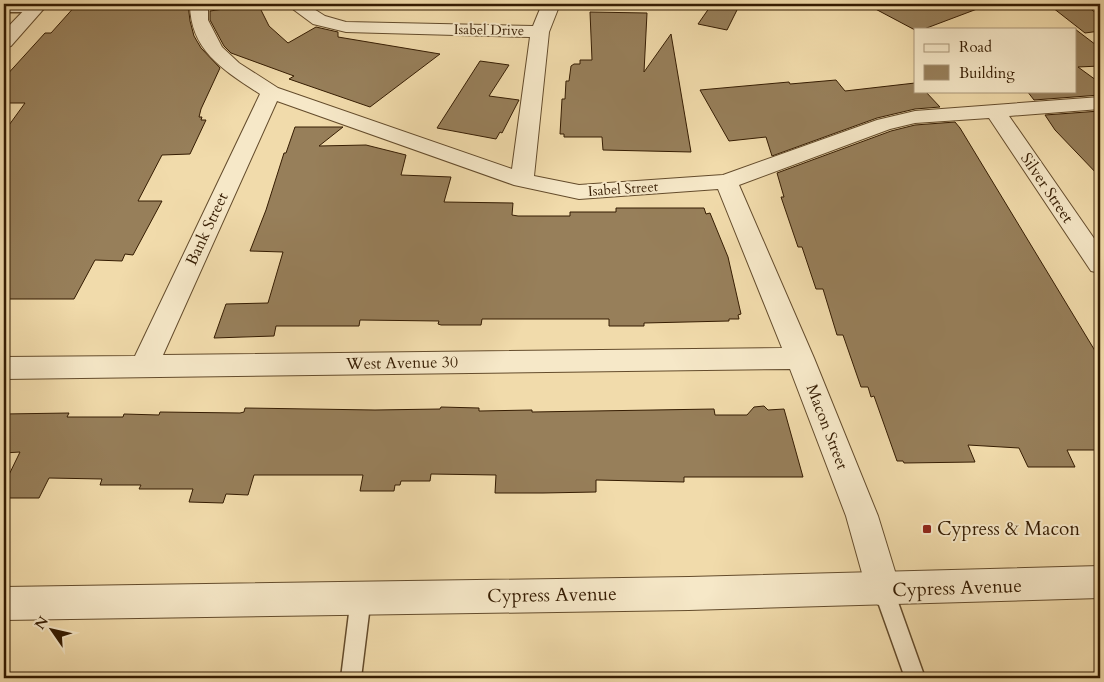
<svg xmlns="http://www.w3.org/2000/svg" width="1104" height="682" font-family="Cardo,serif">
<style>
.building{fill:#977f5a;stroke:#351c02}
.lines{fill:none;stroke-linecap:round;stroke-linejoin:round}
.service-casing{stroke:#644c2c;stroke-width:3}
.minor-casing{stroke:#644c2c;stroke-width:2}
.tertiary-casing{stroke:#644c2c;stroke-width:2}
.service{fill:#f6e8c8;fill-rule:evenodd}
.minor{fill:#f6e8c8;fill-rule:evenodd}
.tertiary{fill:#f6e8c8;fill-rule:evenodd}
.poi-dot{fill:#8f2418;stroke:#f6e8c8;stroke-width:2}
.labels{text-anchor:middle;dominant-baseline:central;stroke-width:4;stroke-linejoin:round;paint-order:stroke}
.far-street-label{font-size:14px;fill:#351c02;stroke:#f6e8c8}
.street-label{font-size:16px;fill:#351c02;stroke:#f6e8c8}
.near-poi-label{font-size:19px;fill:#351c02;stroke:#f6e8c8;text-anchor:start}
.near-street-label{font-size:19px;fill:#351c02;stroke:#f6e8c8}
</style>
<rect width="100%" height="100%" fill="#f1dbab"/>
<filter id="stains"><feTurbulence type="fractalNoise" baseFrequency=".004" numOctaves="4"/><feColorMatrix values="0 0 0 0 .2 0 0 0 0 .09 0 0 0 0 .02 0 0 0 .5 -.17"/></filter>
<radialGradient id="worn" r=".72"><stop offset=".6" stop-color="#630" stop-opacity="0"/><stop offset="1" stop-color="#630" stop-opacity=".3"/></radialGradient>
<path class="building" d="M77,4h111l2,17 4,15 7,12 19,20 -19,41 -2,8h3l-1,3h5l-16,34 -28,1 -24,46h24l-29,54 -8,-1 -3,7 -27,-1 -21,39h-70v-167l21,-29h-21v-25l41,-45h6z
M258,4l11,22 19,17 28,-16 22,5v5l102,17 -70,53 -81,-28 5,-3 -63,-23 -7,-7 -14,-26v-9z
M712,4h28l-13,26 -29,-6z
M866,4h118l1,2 -61,23 -9,1z
M1048,4h36l16,12v15l-15,2z
M590,12l57,1 -3,59 27,-38 20,118 -88,-2 -1,-13h-38v-3h-4l2,-35h3l1,-18h3l2,-15 3,-2h6v-4h12z
M1075,29l25,19v18l-22,1 22,16v12l-66,5 -7,-9h48z
M480,61l29,4 -20,31 30,4 -17,33 -2,-1 -4,7 -59,-11z
M836,80l9,11 70,-8v8h10l15,16 -25,2 -38,9 -105,38 -6,-19 -37,4 -29,-51 89,-8 1,2z
M1100,111v66l-45,-47 -10,-15z
M955,122l5,6 140,231v91h-33l8,17h-47l-9,-19 -51,-3 7,17 -71,1 -1,-2h-6l-23,-65 -3,1 -3,-10h-7l-18,-52h-6l-14,-46h-7l-14,-42h-4l-17,-50h3l-7,-24 114,-42 24,-6z
M295,127h48l-24,19 47,-1 40,10 -5,20 50,2 -7,25 69,1 -1,12 6,1h52v-4h46v-4h88l2,6 4,-1 18,44 13,57 -3,1 1,4h-10v2l-85,2v3h-35v-7h-127l-1,6h-40l-3,-1 1,-3 -79,-1 -1,6h-83l-2,10 -60,2 12,-34 42,-1 15,-51 -33,-1 16,-41 18,-57h2z
M764,406l4,4 16,-1 19,68h-119v5l-88,-2v12l-53,1h-48l1,-18 -65,-1 -1,7h-29l-1,4h-5l-1,6h-34l3,-16h-109l-6,20 -22,-1 -3,9 -34,-1 4,-13h-54l2,-4h-41l2,-6 -53,-1 -10,20h-35v-13l16,-33 -16,1v-39l65,-1 -2,4h56l1,-3 35,1 1,-3 80,1 4,-1 1,-4 130,2 65,-1 1,-2 38,1v3l53,-1v2l182,-3 1,6h32l7,-8z"/>
<g class="lines">
<defs>
<path id="service" d="M4,6h31l5,3 -5,3h-31z
M884,582l7,3 3,6 31,87h-20l-31,-87 3,-6z
M361,588l7,3 3,6 -10,81h-20l10,-81 3,-6z"/>
<path id="minor" d="M190,4h18v16l14,27 17,16 39,25 234,81 18,-132 -184,-5 -33,-8 -27,-20h20l19,12 21,6 187,4 9,-22h18l-11,28 -15,144 45,9 144,-10 154,-55 38,-9 185,-14v12l-91,7 91,131v26l-9,-2 -102,-153 -74,5 -25,6 -151,56 75,173 64,158 23,75 -5,11 -12,5 -12,-5 -5,-11 -21,-75 -56,-147 -786,10v-22l131,-1 125,-262c-35,-23 -70,-43 -70,-90zM277,101l237,84 65,14 139,-10 64,159 -619,7z"/>
<path id="tertiary" d="M30,4h18l-37,42 -7,2v-17z
M1100,566v32l-411,12 -685,10v-33l685,-10z"/>
</defs>
<use href="#service" class="service-casing"/>
<use href="#minor" class="minor-casing"/>
<use href="#tertiary" class="tertiary-casing"/>
<use href="#service" class="service"/>
<use href="#minor" class="minor"/>
<use href="#tertiary" class="tertiary"/>
</g>
<rect class="poi-dot" x="922" y="524" width="10" height="10" rx="2.5"/>
<g class="labels">
<g class="far-street-label">
<text transform="translate(489 30) rotate(1)">Isabel Drive</text>
<text transform="translate(623 189) rotate(-4)">Isabel Street</text>
</g>
<g class="street-label">
<text transform="translate(1047 188) rotate(56)">Silver Street</text>
<text transform="translate(207 229) rotate(-65)">Bank Street</text>
<text transform="translate(402 363) rotate(-1)">West Avenue 30</text>
<text transform="translate(827 427) rotate(69)">Macon Street</text>
</g>
<g class="near-poi-label">
<text x="937" y="529">Cypress &amp; Macon</text>
</g>
<g class="near-street-label">
<text transform="translate(957 588) rotate(-2)">Cypress Avenue</text>
<text transform="translate(552 595) rotate(-1)">Cypress Avenue</text>
</g>
</g>
<rect width="1104" height="682" fill="none" stroke="#f1dbab" stroke-width="20"/>
<rect x="5" y="5" width="1094" height="672" fill="none" stroke="#351c02" stroke-width="2.5"/>
<rect x="10" y="10" width="1084" height="662" fill="none" stroke="#351c02"/>
<rect x="914" y="28" width="162" height="65" fill="#f6e8c8" stroke="#a99679"/>
<rect x="924" y="44" width="25" height="8" fill="#f6e8c8" stroke="#a99679"/>
<text x="959" y="52" font-size="15" fill="#351c02">Road</text>
<rect x="924" y="65" width="25" height="15" fill="#977f5a" stroke="#a99679"/>
<text x="959" y="78" font-size="15" fill="#351c02">Building</text>
<g transform="translate(52 630) rotate(304)" stroke="#f6e8c8" stroke-width="4" paint-order="stroke">
<path d="M0-4L9 19L0 12L-9 19Z" fill="#351c02"/>
<text y="-8" font-size="14" font-weight="bold" text-anchor="middle" fill="#351c02">N</text>
</g>
<rect width="100%" height="100%" filter="url(#stains)"/>
<rect width="100%" height="100%" fill="url(#worn)"/>
</svg>
